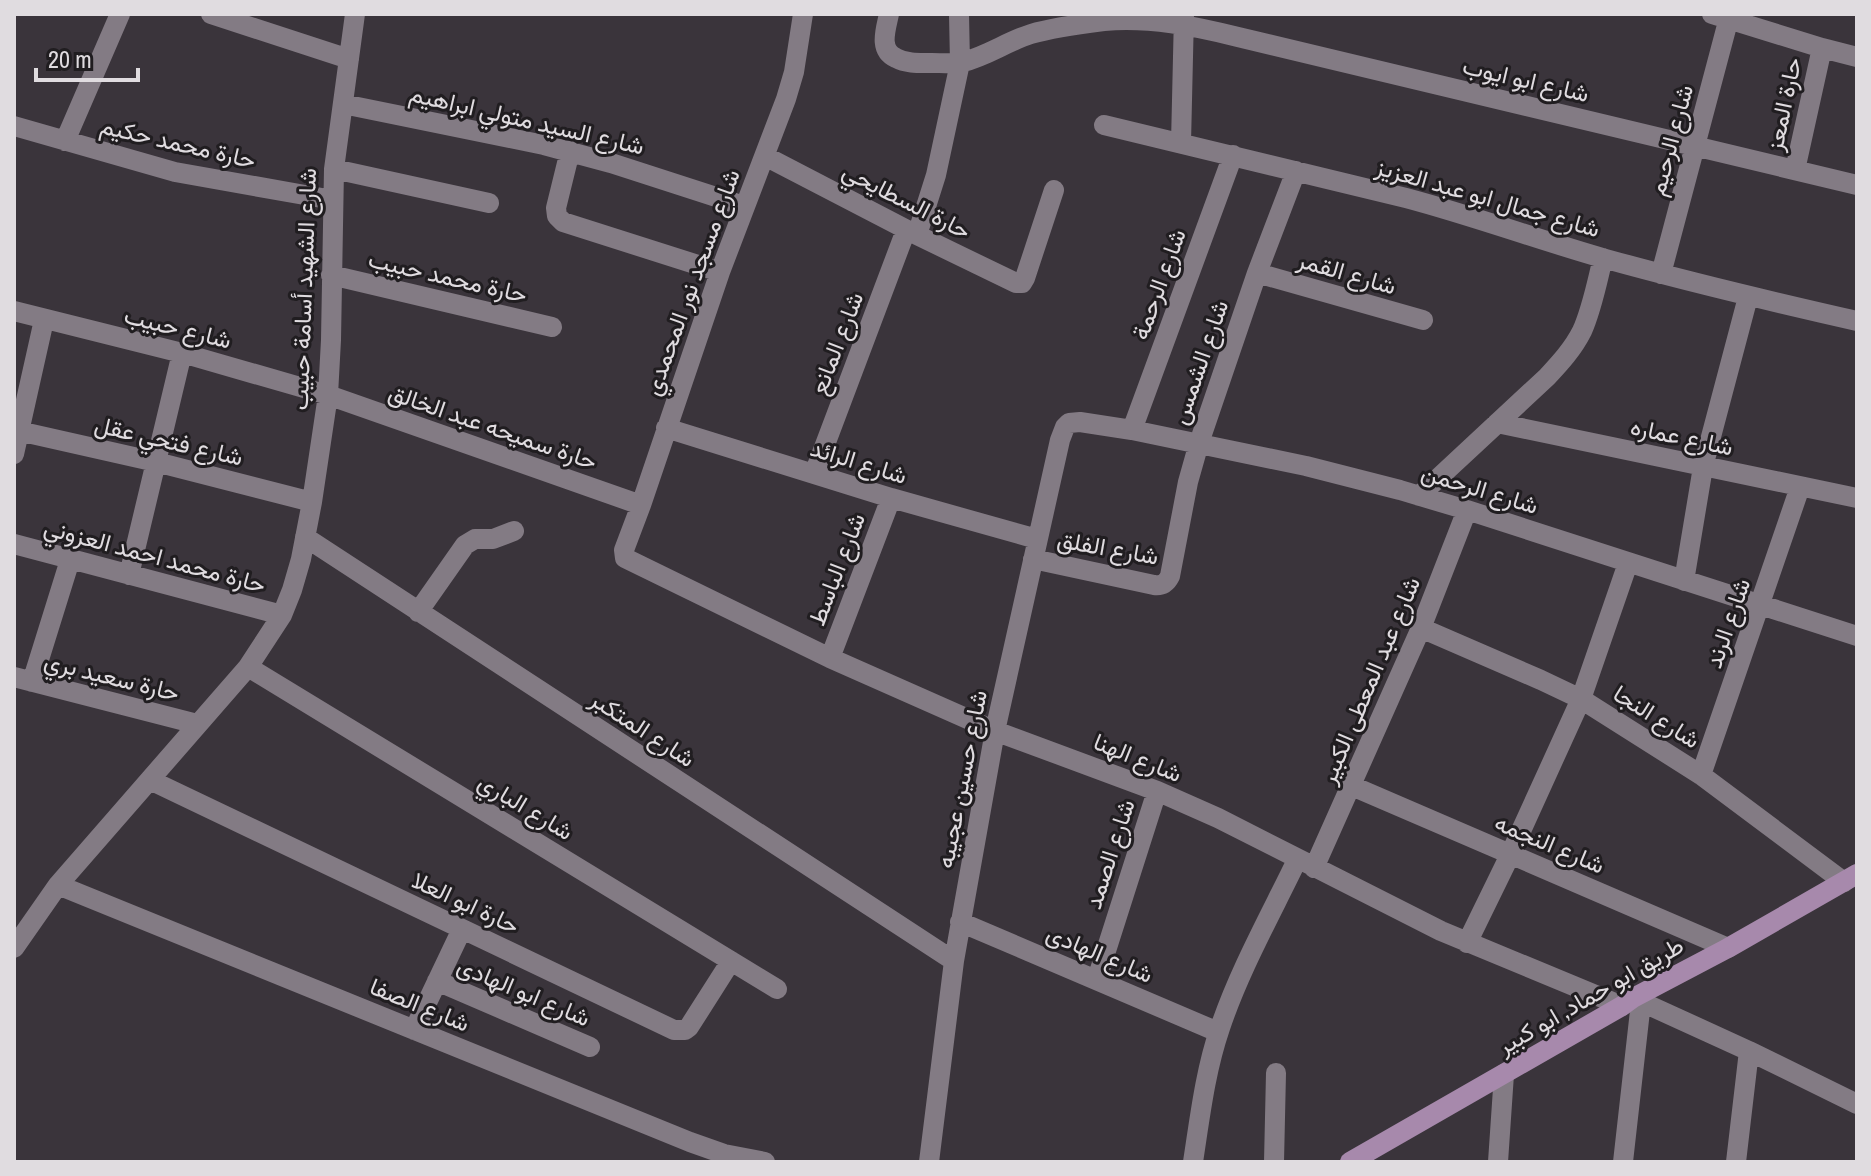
<svg xmlns="http://www.w3.org/2000/svg" width="1871" height="1176" font-family="'Archivo Narrow',Vazirmatn,sans-serif">
<style>
.lines{fill:none;stroke-linecap:round;stroke-linejoin:round}
.minor{stroke:#837b84;stroke-width:20}
.major{stroke:#a789ac;stroke-width:20}
.labels{text-anchor:middle;dominant-baseline:central;stroke-width:6;stroke-linejoin:round;paint-order:stroke}
.street-label{font-size:24px;fill:#e0dce0;stroke:#201d20}
</style>
<rect width="100%" height="100%" fill="#3a343b"/>
<g class="lines">
<path class="minor" d="M211,14l138,45
M803,14l-9,58 -8,27 -66,173 -79,233 -17,45 1,8 205,100 165,73 162,60 61,27 223,113 181,75
M889,14c-3,15 -11,36 7,44 11,6 24,5 36,5 10,0 21,1 31,-1 24,-6 45,-21 68,-28 24,-7 49,-10 73,-13 46,-4 90,5 134,16l619,148
M1712,14l110,34 35,9
M343,104l201,41 67,18 133,43
M1104,125l302,73c68,18 133,42 200,61 83,23 167,43 251,62
M14,126l161,46 158,28
M65,141l55,-127
M1181,143l3,-129
M570,151l-14,57 1,8 6,6 157,50
M765,156l152,79 99,48h6l3,-5 29,-88
M334,169l155,34
M1795,170l27,-122
M917,235l19,-60 24,-112 -1,-49
M1257,273l166,47
M1661,274l69,-260
M331,275l221,52
M14,311l168,42 146,42 313,110
M1497,423l360,75
M666,428l225,70 146,41
M14,430l142,32 156,40
M1132,430l101,-275
M14,454l30,-134
M814,474l92,-244
M1419,496l128,-119c13,-14 26,-28 35,-46 10,-22 15,-49 21,-73
M305,537l649,424
M14,544l268,71
M1033,559l121,26c8,1 12,-1 16,-9l18,-94 11,-39 58,-170 39,-102
M129,575l53,-222
M1684,581l19,-114 45,-170
M418,612l47,-67 10,-6h18l21,-8
M1421,628l120,52 40,19 120,76 143,107
M830,658l61,-160
M248,667l529,322
M14,677l183,47
M32,682l38,-122
M1701,775l99,-288
M150,780l524,250h11l4,-3 42,-66
M1352,786l376,162
M1314,868l107,-240 46,-118
M58,885l632,257 34,12 41,8
M960,922l258,110
M1467,943l43,-88 71,-156 47,-136
M14,948l44,-63 190,-218 34,-52 10,-25 9,-31 11,-57 16,-107 3,-55 3,-171 21,-155
M1097,979l60,-188
M437,981l153,66
M1633,998l116,53 108,53
M414,1030l48,-101
M929,1162l25,-201 41,-230 65,-291 5,-13 4,-4 11,-1 52,8 174,36 94,24 67,20 390,126
M1193,1162c7,-45 12,-90 27,-134 19,-57 51,-114 77,-168
M1274,1162l2,-89
M1498,1162l6,-88
M1623,1162l18,-160
M1736,1162l13,-111"/>
<path class="major" d="M1350,1162l272,-156 11,-8 95,-50 129,-74"/>
</g>
<g class="labels">
<g class="street-label">
<text transform="translate(1526 79) rotate(13)">شارع ابو ايوب</text>
<text transform="translate(1783 104) rotate(-78)">حارة المعز</text>
<text transform="translate(527 119) rotate(13)">شارع السيد متولي ابراهيم</text>
<text transform="translate(1670 140) rotate(-75)">شارع الرحيم</text>
<text transform="translate(178 142) rotate(13)">حارة محمد حكيم</text>
<text transform="translate(1488 197) rotate(16)">شارع جمال ابو عبد العزيز</text>
<text transform="translate(907 200) rotate(27)">حارة السطايحي</text>
<text transform="translate(1347 272) rotate(16)">شارع القمر</text>
<text transform="translate(448 276) rotate(13)">حارة محمد حبيب</text>
<text transform="translate(691 282) rotate(-70)">شارع مسجد نور المحمدي</text>
<text transform="translate(1158 284) rotate(-70)">شارع الرحمة</text>
<text transform="translate(303 289) rotate(-88)">شارع الشهيد أسامة حبيب</text>
<text transform="translate(178 327) rotate(14)">شارع حبيب</text>
<text transform="translate(836 343) rotate(-69)">شارع المانع</text>
<text transform="translate(1199 362) rotate(-71)">شارع الشمس</text>
<text transform="translate(493 426) rotate(19)">حارة سميحه عبد الخالق</text>
<text transform="translate(1682 436) rotate(12)">شارع عماره</text>
<text transform="translate(169 440) rotate(13)">شارع فتحي عقل</text>
<text transform="translate(859 461) rotate(17)">شارع الرائد</text>
<text transform="translate(1480 488) rotate(17)">شارع الرحمن</text>
<text transform="translate(1108 547) rotate(10)">شارع الفلق</text>
<text transform="translate(155 555) rotate(15)">حارة محمد احمد العزوني</text>
<text transform="translate(836 569) rotate(-69)">شارع الباسط</text>
<text transform="translate(1727 623) rotate(-71)">شارع الرند</text>
<text transform="translate(112 676) rotate(14)">حارة سعيد بري</text>
<text transform="translate(1369 680) rotate(-67)">شارع عبد المعطى الكبير</text>
<text transform="translate(1657 716) rotate(32)">شارع النجا</text>
<text transform="translate(643 728) rotate(33)">شارع المتكبر</text>
<text transform="translate(1138 757) rotate(22)">شارع الهنا</text>
<text transform="translate(961 779) rotate(-79)">شارع حسين عجيبه</text>
<text transform="translate(526 806) rotate(31)">شارع الباري</text>
<text transform="translate(1550 843) rotate(23)">شارع النجمه</text>
<text transform="translate(1109 854) rotate(-72)">شارع الصمد</text>
<text transform="translate(466 902) rotate(25)">حارة ابو العلا</text>
<text transform="translate(1100 953) rotate(23)">شارع الهادى</text>
<text transform="translate(524 991) rotate(23)">شارع ابو الهادى</text>
<text transform="translate(1590 995) rotate(-30)">طريق ابو حماد, ابو كبير</text>
<text transform="translate(420 1004) rotate(22)">شارع الصفا</text>
</g>
</g>
<rect width="1871" height="1176" fill="none" stroke="#e0dce0" stroke-width="32"/>
<path d="M36 68v12h102v-12" fill="none" stroke="#e0dce0" stroke-width="4"/>
<text x="48" y="68" font-size="24" fill="#e0dce0" stroke="#201d20" stroke-width="6" paint-order="stroke">20 m</text>
</svg>
